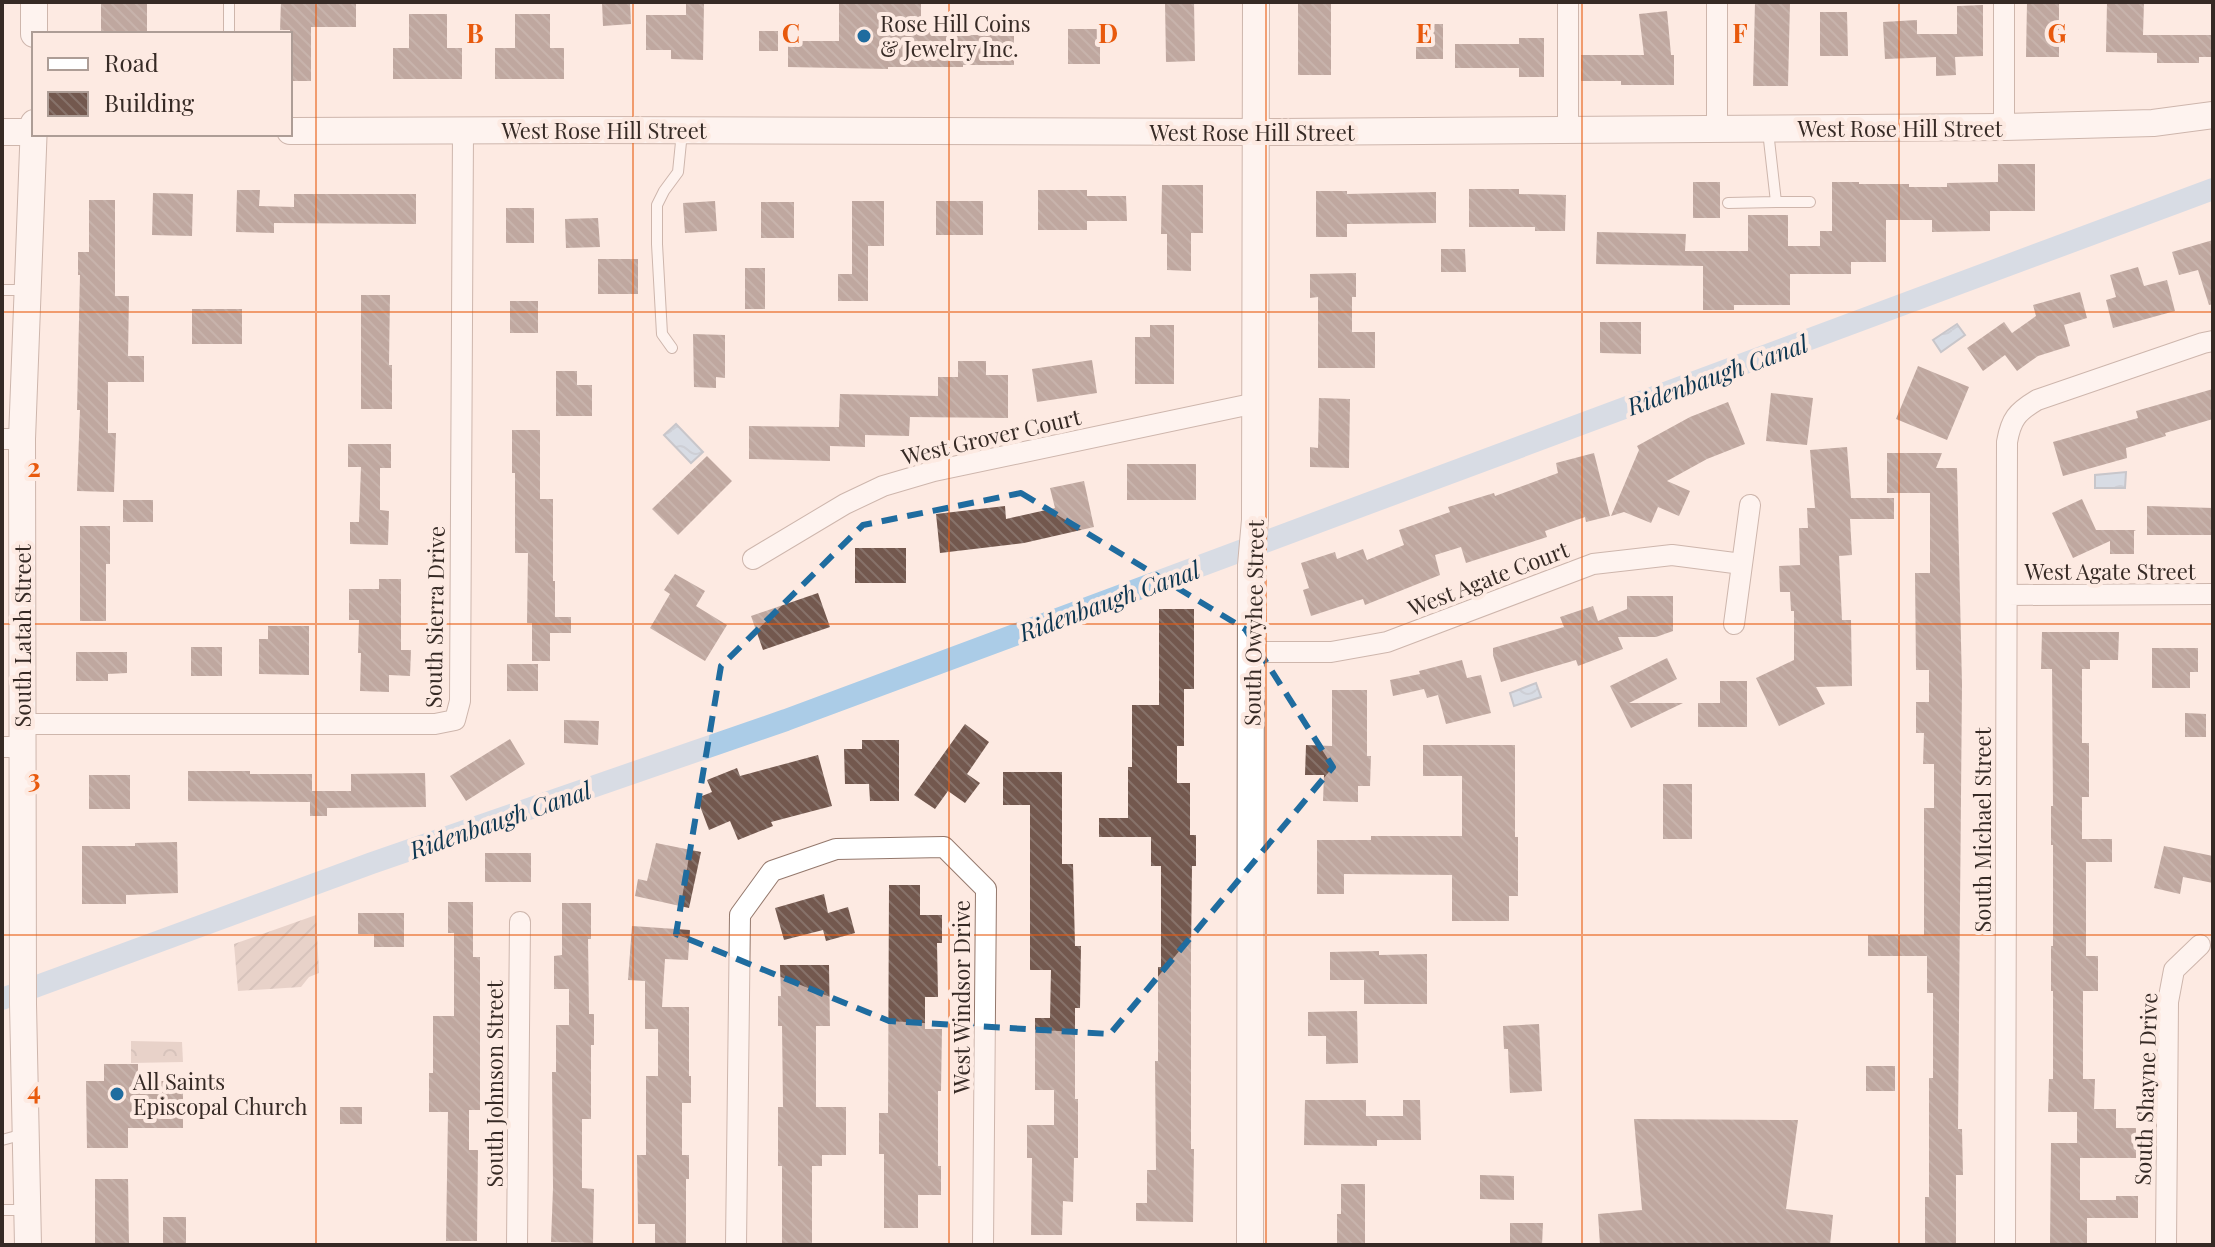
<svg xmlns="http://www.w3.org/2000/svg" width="2215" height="1247" font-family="'Playfair Display',serif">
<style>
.forest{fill:url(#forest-crowns)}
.garden{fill:url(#garden-furrows)}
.water{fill:url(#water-waves);stroke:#889bad;stroke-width:2}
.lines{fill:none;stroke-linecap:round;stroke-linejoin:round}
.canal{stroke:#abcce7;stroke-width:22}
.building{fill:url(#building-back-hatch)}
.service-casing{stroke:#94786c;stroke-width:12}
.minor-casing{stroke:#94786c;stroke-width:22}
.tertiary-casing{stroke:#94786c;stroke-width:28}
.service{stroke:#fff;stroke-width:10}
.minor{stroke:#fff;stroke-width:20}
.tertiary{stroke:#fff;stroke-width:26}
.marked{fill:none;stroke:#1f6c9f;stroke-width:6;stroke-dasharray:16 10;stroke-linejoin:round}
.grid{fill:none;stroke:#e8590c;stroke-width:2;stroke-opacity:0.55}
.poi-dot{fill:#1f6c9f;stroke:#fdeae2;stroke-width:3}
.labels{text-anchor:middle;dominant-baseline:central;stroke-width:8;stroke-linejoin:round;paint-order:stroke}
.poi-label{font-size:22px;fill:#362a25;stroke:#fdeae2;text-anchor:start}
.street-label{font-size:22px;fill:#362a25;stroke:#fdeae2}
.water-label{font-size:24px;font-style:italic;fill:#0c3550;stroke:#fdeae2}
.grid-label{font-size:26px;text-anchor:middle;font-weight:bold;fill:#e8590c;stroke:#fdeae2;stroke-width:8;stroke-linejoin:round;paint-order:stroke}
</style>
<defs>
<pattern id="forest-crowns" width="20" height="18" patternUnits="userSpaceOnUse" patternTransform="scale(2)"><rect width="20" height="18" fill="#ceb6ac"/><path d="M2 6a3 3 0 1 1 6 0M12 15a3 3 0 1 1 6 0" fill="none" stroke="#a8948c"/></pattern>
<pattern id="garden-furrows" width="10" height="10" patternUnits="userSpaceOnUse" patternTransform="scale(2)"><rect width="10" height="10" fill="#ceb6ac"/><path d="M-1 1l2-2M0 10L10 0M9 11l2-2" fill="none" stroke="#a8948c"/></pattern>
<pattern id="water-waves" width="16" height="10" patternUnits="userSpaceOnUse" patternTransform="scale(2)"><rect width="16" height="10" fill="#abcce7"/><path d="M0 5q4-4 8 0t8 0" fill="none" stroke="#94afc6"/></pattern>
<pattern id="building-back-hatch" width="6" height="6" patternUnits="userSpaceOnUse" patternTransform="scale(2)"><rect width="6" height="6" fill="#73584e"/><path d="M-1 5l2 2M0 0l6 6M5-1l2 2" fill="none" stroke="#87726a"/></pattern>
</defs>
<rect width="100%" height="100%" fill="#fdeae2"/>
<path class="forest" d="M131,1041l51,1 1,20 -52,1z"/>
<path class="garden" d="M316,915l3,58 -10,4 -8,10 -63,4 -4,-47z"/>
<path class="water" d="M1957,324l8,11 -24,17 -8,-12z
M676,424l27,28 -12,11 -27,-28z
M2126,472l-1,16h-30v-13z
M1536,683l5,14 -27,9 -4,-13z"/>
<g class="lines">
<path class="canal" d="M2,999l370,-136 414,-143 1427,-531"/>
</g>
<path class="building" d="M101,2h46v29h-46z
M281,2h75v25h-45v54h-21v-51h-10z
M602,2h28l1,22 -28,2z
M839,2h82v30h42v3h51v30h-51v2h-75v2l-100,-2v-26h51z
M1165,2h29l1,59 -29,1z
M1755,2l35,1 -2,83h-35z
M2027,2h32v55h-33z
M2107,2h37l-1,33h70v22h-14v6h-42v-10l-51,-1z
M686,4h18l-1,56 -32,-1v-9h-25v-35h40z
M1298,4h33v71h-33z
M1983,5v51l-28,1 1,18 -20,1v-19l-51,2 -2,-37 34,-2v14h40v-28z
M1667,11l4,44h3v30h-53v-4h-40v-26h63l-5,-41z
M1820,12h27l1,44h-28z
M409,14h38v34h15v31h-69v-31h16z
M515,14h35v34h14v31h-69v-31h20z
M1416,24h27v35h-27z
M1068,29h32v35h-32z
M759,31h19v20h-19z
M1519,38h25v39h-25v-9h-64v-24h64z
M1998,164h37v47h-45v20l-58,1v-12h-46v42h-35v12h-61v31h-56v5h-31v-44l-107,-2 1,-32 89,2 -1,17h63v-36h40v31h32v-15h12v-49h27v2h50v3h38v-4l51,-1z
M1693,182h27v36h-27z
M1162,185h41v48h-12v38l-24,-1v-36h-6z
M1469,189h50v5l47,1 -1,36h-30v-4h-66z
M237,190h23l-1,16 35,1v-13h122v30l-142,-1v10l-38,-1z
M1038,190h49v6h39l1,25h-40v9h-49z
M1316,191h31v3l89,-2v31l-89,1v13h-31z
M153,193l40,1 -1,42 -40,-1z
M89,200h26v96h14l-1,60h16v26h-36v51h8l-2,59 -37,-1 3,-81h-3l3,-135h-2v-23h11z
M715,201l2,30 -32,2 -2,-30z
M852,201h32v45h-16v55h-30v-27h14z
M936,201h47v34h-47z
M761,202h33v36h-33z
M506,208h28v35h-28z
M598,218l2,29 -34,1 -1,-29z
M2213,240v64l-4,1 -11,-35 -19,5 -7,-23z
M1441,249h24l1,23h-25z
M598,259h40v35h-40z
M2138,267l6,19 23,-6 8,31 -62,17 -7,-28 10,-3 -6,-22z
M745,268h20v41h-20z
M1356,273v24h-4v35h23v36h-57v-71l-8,1v-24z
M2080,292l7,26 -23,7 6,21 -32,10 -21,15 -12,-16 -22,16 -16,-23 37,-26 8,11 24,-17 -3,-11z
M361,295h29l-1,70h3v44h-31z
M510,301h28v32h-28z
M192,309h50v35h-50z
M1600,322h41v32l-41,-1z
M1150,325h24v59h-39v-47h15z
M693,334l32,1v43l-9,-1v11l-22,-1z
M1092,360l5,33 -60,9 -5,-33z
M958,361h28v14h22v43l-98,-1 -1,19 -44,-1v12l-35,-1v15l-81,-2v-33l90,1 1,-33 98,2v-19h20z
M1918,366l51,21 -22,53 -51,-21z
M556,371h21v14h15v31h-36z
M2213,389v30l-48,14 1,3 -40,12 1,10 -64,18 -10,-34 85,-24 -2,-7z
M1771,393l42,5 -6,47 -41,-4z
M1319,398l31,1 -1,69 -39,-1v-20l8,1z
M1728,402l17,42 -38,15 -40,22 23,10 -11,25 -21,-9 -7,16 -27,-11 -13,4 28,-66 -2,-4 53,-29z
M512,430h28v69h13v82h2v36h16v16h-21v28h-18v-38h-5l1,-70h-13v-80h-3z
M348,444h43v24h-11v42l9,1 -1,34 -38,-1v-22h9l2,-55h-13z
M1847,447l4,51h43v21h-44l2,36 -13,1 3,64h9l1,66 -36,1 9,17 -46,22 -23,-48 38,-18v-49h-3l-1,-19h-10l-1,-26 21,-1 -1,-37h9l-1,-20h8l-5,-58z
M1594,453l16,63 -24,6 -1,-5 -40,14 2,6 -81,26 -5,-16 -26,8 5,20 -75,30 -2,-6 -52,17 -8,-26 6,-2 -8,-25 34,-11 2,7 26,-10 4,11 37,-15 -5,-15 51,-18 -2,-5 46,-14 1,3 63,-23 -2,-10z
M1887,453h55l-6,15h21l5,217 -4,444h4l1,46h-7v70h-31v-48h4v-119h4v-85h-6v-37h-59v-21h56v-127h10v-44h-11l1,-31h-8v-31h13v-32h-13l-1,-97h15v-80h-43z
M707,456l25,25 -54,54 -26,-26z
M1127,464h69v36h-69z
M1084,481l10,46 -70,16 -84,10 -4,-39 69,-8 1,13 49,-11 -5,-20z
M2082,499l14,31h40l-2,1v23h-24v-13l-37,17 -21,-45z
M123,500h30v22h-30z
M2147,506l66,2v27h-66z
M80,526h30v38h-4v57h-26z
M855,548h51v35h-51z
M675,574l30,17 -9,15 31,19 -22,36 -55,-33 20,-34 -6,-4z
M379,579h22v71h10l-1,26 -21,-1v17l-29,-1 1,-38h-3l1,-33h-10v-31h30z
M818,593l12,34 -67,23 -12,-34z
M1627,596h46v35l-17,6h-38l5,12 -45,17 -2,-6 -75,22 -8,-27v-7l71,-21 -4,-10 33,-11 5,15 29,-12z
M1159,609h35v80h-10v57h-7v37h13v52h6v31h-4l-1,86v197h3l-1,73 -57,-1v-18h11v-33h9l-1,-109h3v-94h3v-101h-10v-29h-52v-19h29v-51h4v-62h27z
M268,626h41v49l-50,-1v-35h9z
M2042,632h77l-1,28h-28v9h-8v74h7v54h-7v42h30v23h-26v94h12v35h-15v88h12l-1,30h22v19h20v30h-56v42h36v-4h22v22h-51v27h-37l1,-102h26v-31h-29l1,-33h4v-88h-2v-45h2v-101h-2v-39h2l-1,-137h-11z
M191,647h31v29h-31z
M2152,648h46v24h-8v16h-38z
M76,652h51v21l-19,1v7h-32z
M1667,658l10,21 -48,24h54l-52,25 -21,-42z
M1462,660l5,18 14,-3 10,38 -45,11 -8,-29 -11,3 -3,-9 -31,7 -3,-16 30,-6 -1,-3z
M507,664h31v27h-31z
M1720,681h27v46h-49v-24h22z
M1332,690h35v66h4l-1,30h-12v16l-35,-1 1,-26h-19l1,-30 26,1z
M2185,713l21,1v23h-21z
M564,720l35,1 -1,24 -34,-2z
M965,724l24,18 -22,32 13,9 -15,20 -17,-12 -13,18 -21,-14z
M510,739l15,25 -59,37 -16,-25z
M862,740h37v61h-29l-1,-17h-24l-1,-35h18z
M1423,745h92v92h3v59h-9v25h-57v-46l-108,-1v20h-27v-54h54v-4h91v-60h-39z
M818,755l14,51 -61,16 2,4 -35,14 -8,-19 -21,9 -12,-32 15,-6 -5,-12 30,-12 3,8z
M188,771h62v3h62v17h39v-17l74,-1 1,34 -99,1v8h-17v-14l-122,-1z
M1003,772h59v92h11l2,82h6l-1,62h-5v91h3v59h-4l-1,44 -10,-1 -1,34h-31l1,-77h-5v-33h27v-35h-19v-72h15l1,-48h-21v-165h-27z
M89,775h41v34h-41z
M1663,784h29v55h-29z
M177,842l1,51 -52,2v9h-44v-58h53v-3z
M656,843l45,9 -12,56 -54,-12 3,-17 9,2z
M2164,846l49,10v27l-30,-6 -3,17 -26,-6z
M485,853h46v29h-46z
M889,885h31v30h22v28h-5l1,54h-13v32h17l-1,62h-3v75h3v29h-23v33h-34v-74h-5v-41h9z
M824,894l4,19 20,-6 7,26 -29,8 -3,-11 -39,10 -9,-32z
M448,902h25v55h7v153h-11v40h9l-1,91h-31l2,-129h-19v-39h4v-57h21v-83h-6z
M562,903h29v36h-3l1,75h5v31h-3v74h-9v69l12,1 -1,54 -42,-1 2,-54 -1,-116h4v-47h13v-36h-15v-33l8,-1z
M358,913h46v34h-30v-13h-16z
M632,926l58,4 -2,30 -23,-1 -3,48h27v69h2v27h-9v52h7v24h-3v66h-31v-21h-17l-1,-69h9v-79h12v-47h-13v-48l-17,-1z
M1379,951v4l48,-1v50h-63v-24h-34v-28z
M780,965h49l1,61h-14v81h30v48h-24v11h-10v79h-30v-79h-4v-59h5l-1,-81h-4v-30h3z
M1357,1011l1,52 -32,1v-28h-18v-24z
M1539,1024l3,67 -32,2 -2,-44h-4l-1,-23z
M104,1064h34v17h45v47h-55v20h-41l-1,-67h18z
M1866,1066h29v25h-29z
M1305,1100h61v16h37v-16h17l1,40h-44v6l-73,-1z
M340,1107h22v17h-22z
M1634,1119l164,1 -12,89 47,6 -3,30h-230l-2,-31 44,-4z
M1480,1175l34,1v24l-34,-1z
M95,1179h33l1,66h-34z
M1341,1184h24v61h-28v-31h4z
M163,1217h23v28h-23z
M1510,1223h33l-1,22h-32z"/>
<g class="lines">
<defs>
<path id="service" d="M229,2v32
M1776,202h34
M1728,203l48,-1 -8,-71
M2,290h24
M672,348l-10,-14 -5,-90v-39l7,-14 14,-19 4,-40
M2,1140l22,-6
M2,1210h26"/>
<path id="minor" d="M1568,2v128
M1717,2v127
M2004,2v125
M2,439h20
M753,559l92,-55 38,-18 51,-15 322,-68
M2007,595l206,-1
M1734,624l16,-119
M1251,652h80l56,-10 206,-78 79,-9 70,9
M23,724h412l20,-4 5,-19 3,-570
M2,747h20
M517,1245l3,-323
M736,1245l4,-330 32,-44 64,-22 108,-2 42,42 -3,356
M2005,1245l2,-803c4,-23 10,-30 30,-42l166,-57 10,-2
M2166,1245l2,-243 6,-32 26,-25"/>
<path id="tertiary" d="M34,34v-32
M290,131l299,-1 690,2 725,-5 149,-4 60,-8
M2,132h32
M28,1245l-5,-241 -1,-565 12,-316
M1250,1245l1,-680 4,-45 1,-518"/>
</defs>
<use href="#service" class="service-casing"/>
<use href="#minor" class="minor-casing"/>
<use href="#tertiary" class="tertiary-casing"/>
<use href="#service" class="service"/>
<use href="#minor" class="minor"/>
<use href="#tertiary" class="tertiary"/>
</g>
<path d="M0 0H2215V1247H0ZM1021,493l224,136 88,138 -223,267 -221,-13 -213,-87 45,-268 142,-141z" fill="#fdeae2" fill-opacity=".55" fill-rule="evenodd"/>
<path class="marked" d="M1021,493l224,136 88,138 -223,267 -221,-13 -213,-87 45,-268 142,-141z"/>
<path class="grid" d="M316,2v1243M633,2v1243M949,2v1243M1266,2v1243M1582,2v1243M1899,2v1243M2,312h2211M2,624h2211M2,935h2211"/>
<g class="poi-dot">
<circle cx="864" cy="36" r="8"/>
<circle cx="117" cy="1094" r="8"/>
</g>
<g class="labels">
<g class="poi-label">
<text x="880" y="23">Rose Hill Coins<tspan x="880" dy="25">&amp; Jewelry Inc.</tspan></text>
<text x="133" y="1081">All Saints<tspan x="133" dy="25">Episcopal Church</tspan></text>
</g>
<g class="street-label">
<text x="1900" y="128">West Rose Hill Street</text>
<text x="604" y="130">West Rose Hill Street</text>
<text x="1252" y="132">West Rose Hill Street</text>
<text transform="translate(991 436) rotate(-13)">West Grover Court</text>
<text x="2110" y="571">West Agate Street</text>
<text transform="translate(1488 578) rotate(-21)">West Agate Court</text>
<text transform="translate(434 617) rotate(-89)">South Sierra Drive</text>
<text transform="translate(1253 623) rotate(-89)">South Owyhee Street</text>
<text transform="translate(22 636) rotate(-90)">South Latah Street</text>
<text transform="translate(1982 830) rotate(-90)">South Michael Street</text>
<text transform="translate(961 997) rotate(-90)">West Windsor Drive</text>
<text transform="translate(494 1084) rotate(-90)">South Johnson Street</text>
<text transform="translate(2145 1089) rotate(-88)">South Shayne Drive</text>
</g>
<g class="water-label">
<text transform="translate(1717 374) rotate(-20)">Ridenbaugh Canal</text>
<text transform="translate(1109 600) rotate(-20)">Ridenbaugh Canal</text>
<text transform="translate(500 819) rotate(-19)">Ridenbaugh Canal</text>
</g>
</g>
<g class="grid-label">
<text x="475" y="43">B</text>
<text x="791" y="43">C</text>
<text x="1108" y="43">D</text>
<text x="1424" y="43">E</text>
<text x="1740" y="43">F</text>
<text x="2057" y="43">G</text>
<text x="34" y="477">2</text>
<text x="34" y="788">3</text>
<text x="34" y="1100">4</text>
</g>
<rect width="2215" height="1247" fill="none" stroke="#362a25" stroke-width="8"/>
<rect x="32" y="32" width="260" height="104" fill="#fdeae2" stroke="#ad9d96" stroke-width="2"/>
<rect x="48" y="58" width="40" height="12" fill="#ffffff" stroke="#ad9d96" stroke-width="2"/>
<text x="104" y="72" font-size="24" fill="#362a25">Road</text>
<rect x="48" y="92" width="40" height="24" fill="url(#building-back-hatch)" stroke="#ad9d96" stroke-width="2"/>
<text x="104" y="112" font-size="24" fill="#362a25">Building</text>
</svg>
